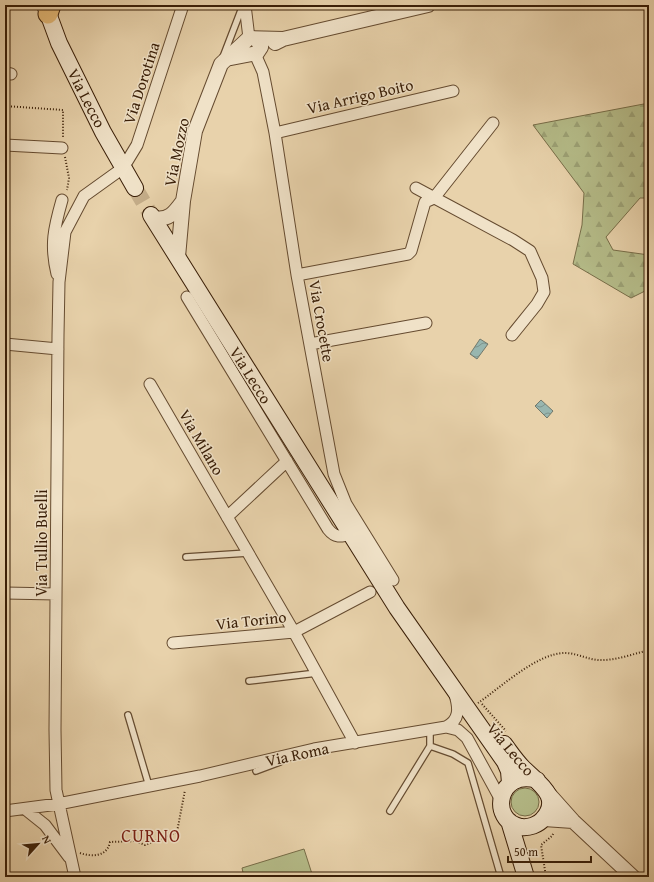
<svg xmlns="http://www.w3.org/2000/svg" width="654" height="882" font-family="'Gentium Book Plus',serif">
<style>
.green{fill:#b5bc89;stroke:#776d48}
.forest{fill:url(#forest-firs);stroke:#776d48}
.water{fill:url(#water-waves);stroke:#72796c}
.lines{fill:none;stroke-linecap:round;stroke-linejoin:round}
.secondary-tunnel{stroke:#c5ae8a;stroke-width:16;stroke-dasharray:16 8;stroke-linecap:butt}
.service-casing{stroke:#654b30;stroke-width:8}
.minor-casing{stroke:#654b30;stroke-width:13}
.tertiary-casing{stroke:#654b30;stroke-width:16}
.secondary-casing{stroke:#391e07;stroke-width:18}
.trunk-casing{stroke:#391e07;stroke-width:21}
.path{stroke:#391e07;stroke-width:2;stroke-dasharray:1 2;stroke-linecap:butt}
.service{stroke:#f0e2c8;stroke-width:5.5}
.minor{stroke:#f0e2c8;stroke-width:11}
.tertiary{stroke:#f0e2c8;stroke-width:14}
.secondary{stroke:#f0e2c8;stroke-width:16}
.trunk{stroke:#e4b976;stroke-width:19}
.labels{text-anchor:middle;dominant-baseline:central;stroke-width:3;stroke-linejoin:round;paint-order:stroke}
.street-label{font-size:16px;fill:#391e07;stroke:#f0e2c8}
.quarter-label{font-size:18px;letter-spacing:1px;fill:#7a1f14;stroke:#f0e2c8}
</style>
<defs>
<pattern id="forest-firs" width="22" height="20" patternUnits="userSpaceOnUse"><rect width="22" height="20" fill="#b5bc89"/><path d="M5 1l3.5 6h-7zM16 11l3.5 6h-7z" fill="#9ca175"/></pattern>
<pattern id="water-waves" width="16" height="10" patternUnits="userSpaceOnUse"><rect width="16" height="10" fill="#98b6af"/><path d="M0 5q4-4 8 0t8 0" fill="none" stroke="#7d938c"/></pattern>
</defs>
<rect width="100%" height="100%" fill="#e8d2ab"/>
<filter id="stains"><feTurbulence type="fractalNoise" baseFrequency=".005" numOctaves="4"/><feColorMatrix values="0 0 0 0 .2 0 0 0 0 .09 0 0 0 0 .02 0 0 0 .5 -.17"/></filter>
<radialGradient id="worn" r=".72"><stop offset=".6" stop-color="#630" stop-opacity="0"/><stop offset="1" stop-color="#630" stop-opacity=".3"/></radialGradient>
<path class="green" d="M511 802a14 14 0 1 1 28 0a14 14 0 1 1-28 0Z
M304,849l9,28h-69l-2,-9z"/>
<path class="forest" d="M649,103v95h-9l-34,39 7,13 36,5v34l-18,9 -58,-34 9,-39 2,-32 -51,-68z"/>
<path class="water" d="M480,339l8,5 -11,15 -7,-5z
M541,400l12,11 -6,7 -12,-12z"/>
<g class="lines">
<path class="secondary-tunnel" d="M135,188l16,27"/>
<defs>
<path id="service" d="M223,57l20,-52
M186,557l62,-4
M249,681l68,-8
M128,715l21,71
M430,746l23,8 15,9 33,114
M256,771l24,-9
M390,811l40,-65v-16"/>
<path id="minor" d="M245,5l4,33
M255,54l8,18 12,61 22,142 37,199 12,30 47,76
M5,73l6,1
M275,133l178,-42
M5,145l57,3
M416,188l97,52 17,11 12,27 2,14 -7,12 -25,31
M57,274c-7,-29 -3,-46 5,-74
M297,275l111,-21 3,-3 14,-49 9,-4 59,-75
M187,297l141,232c7,9 13,8 23,5
M5,344l53,5
M310,344l116,-21
M150,384l144,248 61,111
M227,517l60,-56
M5,593l51,1
M173,643l121,-11 76,-40
M446,727c14,-7 13,-19 9,-32
M25,809l20,16 24,32
M5,811l53,-7 142,-28 114,-27 132,-22 12,3 9,8 34,62
M75,877l-19,-87 -1,-60 3,-395 1,-53 6,-50 19,-36 39,-28 14,-23 46,-140"/>
<path id="tertiary" d="M275,43l8,-4 145,-34
M226,59l31,-6 4,-6 -4,-7
M154,218c15,3 21,-6 29,-17
M178,257l5,-56 12,-70 26,-67 28,-26 34,1
M548,793l25,28 60,56
M544,819l29,2"/>
<path id="secondary" d="M45,5l14,38 44,89 32,56
M151,215l246,393 108,154 4,9 1,12
M504,744c6,8 12,17 19,24 14,14 40,29 20,51 -5,6 -14,9 -22,8 -33,-6 -23,-59 16,-47
M509,821l17,56"/>
<path id="trunk" d="M48,14l3,-9"/>
</defs>
<use href="#service" class="service-casing"/>
<use href="#minor" class="minor-casing"/>
<use href="#tertiary" class="tertiary-casing"/>
<use href="#secondary" class="secondary-casing"/>
<use href="#trunk" class="trunk-casing"/>
<path class="path" d="M5,106l58,4v27
M65,157l4,21 -2,12
M478,703c22,-15 59,-50 87,-50 11,0 22,6 33,7 17,1 35,-6 51,-10
M482,704l24,27
M80,853c12,4 27,4 30,-11l25,-1 10,4 32,-13 8,-42
M546,877l-5,-32 11,-9 2,-4"/>
<use href="#service" class="service"/>
<use href="#minor" class="minor"/>
<use href="#tertiary" class="tertiary"/>
<use href="#secondary" class="secondary"/>
<use href="#trunk" class="trunk"/>
</g>
<g class="labels">
<g class="street-label">
<text transform="translate(141 83) rotate(-72)">Via Dorotina</text>
<text transform="translate(360 96) rotate(-13)">Via Arrigo Boito</text>
<text transform="translate(87 98) rotate(63)">Via Lecco</text>
<text transform="translate(176 152) rotate(-78)">Via Mozzo</text>
<text transform="translate(322 321) rotate(80)">Via Crocette</text>
<text transform="translate(251 375) rotate(58)">Via Lecco</text>
<text transform="translate(202 442) rotate(60)">Via Milano</text>
<text transform="translate(41 543) rotate(-90)">Via Tullio Buelli</text>
<text transform="translate(251 620) rotate(-6)">Via Torino</text>
<text transform="translate(511 749) rotate(50)">Via Lecco</text>
<text transform="translate(297 754) rotate(-12)">Via Roma</text>
</g>
<g class="quarter-label">
<text x="151" y="835">CURNO</text>
</g>
</g>
<rect width="654" height="882" fill="none" stroke="#e8d2ab" stroke-width="20"/>
<rect x="6" y="6" width="642" height="870" fill="none" stroke="#391e07" stroke-width="2"/>
<rect x="10" y="10" width="634" height="862" fill="none" stroke="#391e07"/>
<g transform="translate(38 844) rotate(63)" stroke="#f0e2c8" stroke-width="3" paint-order="stroke">
<path d="M0-3L7 15L0 10L-7 15Z" fill="#391e07"/>
<text y="-6" font-size="11" font-weight="bold" text-anchor="middle" fill="#391e07">N</text>
</g>
<path d="M508 856v6h83v-6" fill="none" stroke="#391e07" stroke-width="2"/>
<text x="514" y="856" font-size="12" fill="#391e07" stroke="#f0e2c8" stroke-width="3" paint-order="stroke">50 m</text>
<rect width="100%" height="100%" filter="url(#stains)"/>
<rect width="100%" height="100%" fill="url(#worn)"/>
</svg>
